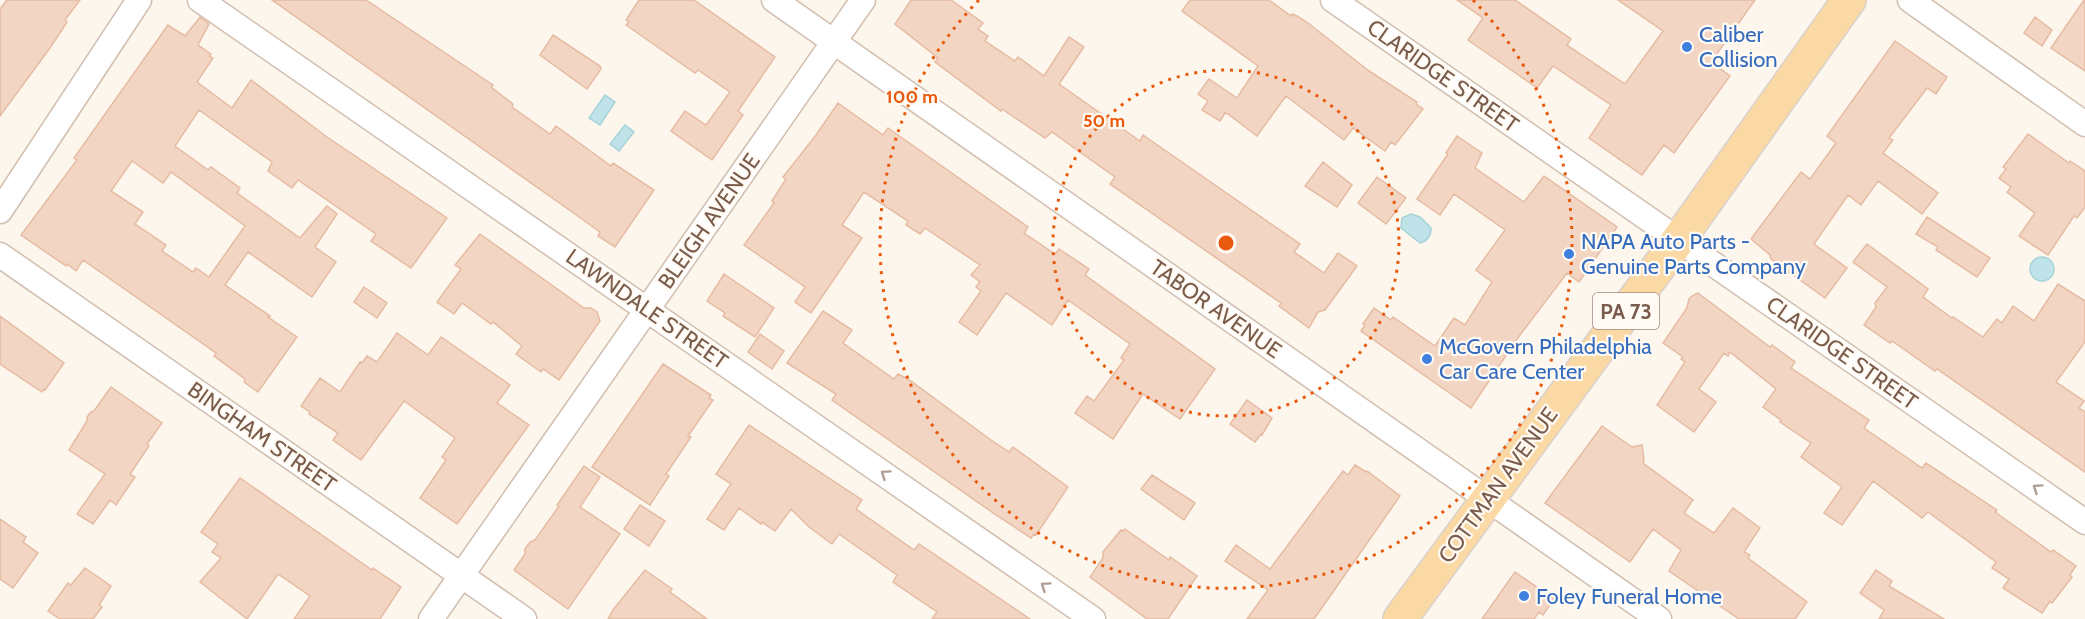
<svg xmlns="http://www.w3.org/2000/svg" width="2085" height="619" font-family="Cabin,sans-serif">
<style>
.water{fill:#bfe3e8;stroke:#a5d3da;stroke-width:1.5}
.building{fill:#f3d5c3;stroke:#e6bba3;stroke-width:1.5;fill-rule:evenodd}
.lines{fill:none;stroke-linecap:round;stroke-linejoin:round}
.minor-casing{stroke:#d1beb0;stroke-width:27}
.primary-casing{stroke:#dad1cd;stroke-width:36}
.minor{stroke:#fff;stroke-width:24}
.primary{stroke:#fbd9a5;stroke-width:33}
.oneway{stroke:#af9d94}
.ring{fill:none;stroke:#e8590c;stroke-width:3;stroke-dasharray:3 6}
.shop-dot{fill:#3f7fe0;stroke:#fffaf3;stroke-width:2}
.labels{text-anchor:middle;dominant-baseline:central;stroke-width:4.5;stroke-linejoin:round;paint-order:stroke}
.shield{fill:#fffaf3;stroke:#a28b7f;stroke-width:1.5}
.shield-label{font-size:21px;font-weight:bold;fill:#7a5c4d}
.shop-label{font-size:22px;fill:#366cbe;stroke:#fffaf3;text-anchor:start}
.street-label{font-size:22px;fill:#7a5c4d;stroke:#fffaf3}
.centre{fill:#e8590c;stroke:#fffaf3;stroke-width:3}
.ring-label{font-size:18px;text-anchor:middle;font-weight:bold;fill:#e8590c;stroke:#fffaf3;stroke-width:4.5;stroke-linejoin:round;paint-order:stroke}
</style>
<rect width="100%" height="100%" fill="#fdf6ec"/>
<path class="water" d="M605,95l10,7 -15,23 -11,-7z
M625,125l9,7 -15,19 -9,-7z
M1411,214l9,3 11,11c0,8 -3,13 -11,15l-19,-15 1,-10z
M2030 269a12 12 0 1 1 24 0a12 12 0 1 1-24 0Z"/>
<path class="building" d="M7,0h73l-15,20 2,2 -17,26 -50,68v-107z
M272,0h94l127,85 -2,2 22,17 -1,3 38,27 6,-8 55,40 2,-3 41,27 -39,57 -17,-11 2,-4 -35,-25z
M639,0h55l81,57 -37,54 5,4 -31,45 -41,-29 14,-20 21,14 24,-33 -32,-22 -3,3 -69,-48 3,-3 -3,-2z
M911,0h40l32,23 -5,6 10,7 -3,5 30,20 3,-4 26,19 25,-39 15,10 -25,37 81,57 3,-6 157,109 -6,8 30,21 14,-20 19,13 -32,44 -7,2 -9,16 -30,-22 2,-3 -171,-119 5,-7 -31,-22 -32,-23 -7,6 -43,-29 -1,2 -66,-49 3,-4 -43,-34z
M1190,0h79l22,16 1,-2 5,2 11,7 61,48 48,31 -1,2 7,5 -28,36 -4,-3 -6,9 -32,-23 -9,12 -58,-44 -29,40 -29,-22 -3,-1 -5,8 -18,-11 6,-9 -10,-7 11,-15 28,19 21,-32 -76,-55z
M1457,0h58l56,39 -4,6 58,39 38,-53 -45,-31h137l-44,62 19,14 -56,77 -10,-8 -22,30 -53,-37 22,-33 -58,-39 -16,22 -30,-21 -39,-27 15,-22z
M2084,0h1v71l-34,-23z
M200,17l9,7 -11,21 13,9 -2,2 4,2 -16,24 35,26 19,-28 76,57 120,81 -36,50 -40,-27 5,-7 -78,-54 -6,8 -24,-17 4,-9 -73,-52 -24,36 33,24 3,-3 29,21 -3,5 63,45 27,-32 10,8 -22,33 21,15 -24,35 -64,-45 -23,33 45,31 -2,1 29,20 -39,55 -14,-10 1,-3 -31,-23 2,-3 -133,-93 -7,11 -9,-7 -1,2 -45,-31 56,-75 -3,-2 94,-133 17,11zM132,161l31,22 8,-11 74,54 -36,51 -13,-9 -3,4 -31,-21 4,-6 -31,-21 8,-12 -32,-21z
M2035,17l17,13 -10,16 -18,-13z
M553,35l47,31 1,3 -14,20 -47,-34z
M1895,41l52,36 -11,17 -9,-6 -38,50 4,2 -10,13 55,40 -16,21 -44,-33 -17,24 -13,-10 -34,49 33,24 -22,30 -54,-39 -1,-4 -19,-16 50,-67 9,7 26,-36 -9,-7z
M838,103l45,32 5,-7 140,99 -4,6 31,21 4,-5 30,20 -4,6 130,94 -35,50 -37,-25 -30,45 -38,-26 12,-17 7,5 30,-41 -3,-2 9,-14 -62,-44 -16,25 -46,-32 -29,42 -18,-13 22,-31 -5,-4 4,-5 -9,-7 9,-10 -55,-37 -5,6 -14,-9 2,-4 -44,-29 -22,33 20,13 -51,75 -16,-11 10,-15 -61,-42 30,-42 -2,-2 14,-22 -3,-2 33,-42z
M2028,134l41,29 1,-2 15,10v36l-8,11 -3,-2 -26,39 -29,-19 16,-23 -28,-21 4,-5 -12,-9 7,-9 -3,-2z
M1457,136l25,17 -7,15 49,34 20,-26 73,51 -38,55 -12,-9 -50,66 -46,69 -110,-77 4,-6 -2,-1 11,-16 17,12 2,-3 42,29 19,-28 11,7 27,-43 -16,-12 29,-40 -51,-36 -14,21 -23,-16 31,-45 -2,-1z
M1323,162l29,23 -15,22 -32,-21z
M1377,177l29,21 -20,26 -28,-21z
M1927,217l63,41 -13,19 -41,-27 2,-3 -22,-13z
M480,234l104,74h7l6,4 3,9 -41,59 -16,-11 -2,3 -25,-18 6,-8 -29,-24 -2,2 -29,-21 -8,11 -17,-12 24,-33 -6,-4z
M1867,244l61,45 -5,8 29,21 1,-1 30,20 14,-18 5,4 11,-17 21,15 24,-37 27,17v41l-29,40 28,19 -5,7 6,4v60l-148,-103 -2,2 -43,-30 -2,2 -26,-18 12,-18 -1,-4 12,-16 -34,-25z
M724,274l50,34 -19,29 -32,-21 2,-3 -18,-12z
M364,287l23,16 -10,15 -23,-16z
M1698,293l72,54 2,-2 23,17 -4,6 78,52 -5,8 58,40 4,-5 71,47 -2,2 56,40 2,-2 23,16 -6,9 2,2 -20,26 -2,-2 -8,12 -39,-25 6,-9 -17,-11 4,-6 -68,-50 -6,6 -49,-37 -31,44 -18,-12 18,-26 -41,-30 10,-14 -31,-21 1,-2 -18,-13 13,-18 -46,-37 -2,4 -4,-3 -25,36 17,13 -22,30 -37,-27 28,-43 -4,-3 2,-2 -20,-14 24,-35 2,-9 3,-3z
M823,311l29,19 -9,13 51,36 4,-5 10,5 83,61 18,12 4,-5 55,40 -32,48 -2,-1 -3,4 -35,-23 -164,-115 4,-6 -49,-31z
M0,316l64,47 -19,27 -1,-1 -2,3 -42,-28z
M397,333l31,22 13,-18 69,48 -13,18 32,22 -72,99 -37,-26 26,-38 -4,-3 13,-19 -51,-37 -43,59 -28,-20 5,-7 -29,-19 1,-2 -9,-6 19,-28 20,14 20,-30 2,1 5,-7 10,6z
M760,334l24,17 -12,18 -24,-17z
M663,364l48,31 -2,3 4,2 -25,36 3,1 -25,37 3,2 -19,29 -58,-38z
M111,387l51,36 -15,21 2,2 -19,28 5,3 -19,28 -6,-5 -17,24 -16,-10 28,-40 -36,-24 18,-29v-4l4,-5 3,-1z
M1247,400l25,18 -10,17 -1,-1 -6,8 -25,-18z
M749,425l113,75 -6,9 58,41 5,-6 111,75h-98l5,-7 -44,-30 4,-7 -58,-41 -7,10 -23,-17 -18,-18 -16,22 -13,-9 -1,2 -22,-16 -15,22 -17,-11 24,-35 -15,-10z
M1602,426l30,21 10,-2 2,15 -1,3 50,37 -9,13 30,20 19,-25 27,20 -16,24 6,3 -2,3 59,44 -12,17h-56l-70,-48 12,-21 -28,-21 -23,33 -85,-59z
M1355,465l11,7 1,-1 33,25 -72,103 -14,20h-67l21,-29 -43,-29 11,-16 34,24 73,-98 5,4z
M584,466l16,11 -20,30 40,27 -52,75 -54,-39 11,-16v-5l5,-7 5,-2 24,-34 -2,-1z
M1152,475l43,28 -11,17 -43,-31z
M240,478l132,92 1,-2 28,19 -21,32h-86l16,-23 -32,-22 -31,45 -47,-37 21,-24 -9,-6 6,-8 -17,-12z
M640,505l25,16 -16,25 -25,-17z
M0,519l26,18 -3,5 15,11 -25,35 -13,-9z
M1125,529l44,31 1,-3 27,19 -29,43h-21l-57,-42 13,-19v-6l18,-22 2,1z
M85,568l26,18 -12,19 3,2 -9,12h-33l-12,-8 20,-28 3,2z
M645,570l27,19 -2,3 37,27h-99l5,-9z
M1876,570l16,11 -3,5 55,33h-65l5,-9 -24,-17z
M1515,572l39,27 -11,16 -4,-3 -5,7h-52z"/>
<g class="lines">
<defs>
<path id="minor" d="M200,0l893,619
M774,0l885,619
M1333,0l752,522
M1910,0l175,124
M0,211l139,-211
M0,255l524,364
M431,619l432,-619"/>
<path id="primary" d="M1400,619l279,-380 170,-239"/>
</defs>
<use href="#minor" class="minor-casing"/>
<use href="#primary" class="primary-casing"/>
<use href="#minor" class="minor"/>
<use href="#primary" class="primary"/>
</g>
<defs><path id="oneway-chevron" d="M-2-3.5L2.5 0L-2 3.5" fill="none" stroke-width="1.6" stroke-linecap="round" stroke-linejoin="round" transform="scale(1.5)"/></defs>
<g class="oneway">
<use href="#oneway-chevron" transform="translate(885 474) rotate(-145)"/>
<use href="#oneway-chevron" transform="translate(2037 488) rotate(-145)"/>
<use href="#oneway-chevron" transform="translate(1045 586) rotate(-145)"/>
</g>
<g class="ring">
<circle cx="1226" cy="243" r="173"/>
<path d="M1473 0A346 346 0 1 1 979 0"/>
</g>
<g class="shop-dot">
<circle cx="1687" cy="47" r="6"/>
<circle cx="1569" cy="254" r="6"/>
<circle cx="1427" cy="359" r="6"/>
<circle cx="1524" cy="596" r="6"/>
</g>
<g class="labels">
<rect class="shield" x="1593" y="293" width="66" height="36" rx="4.5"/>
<g class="shield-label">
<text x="1626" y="311">PA 73</text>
</g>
<g class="shop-label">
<text x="1699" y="34">Caliber<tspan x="1699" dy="25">Collision</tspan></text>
<text x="1581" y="241">NAPA Auto Parts -<tspan x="1581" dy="25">Genuine Parts Company</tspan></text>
<text x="1439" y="346">McGovern Philadelphia<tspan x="1439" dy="25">Car Care Center</tspan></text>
<text x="1536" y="596">Foley Funeral Home</text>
</g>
<g class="street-label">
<text transform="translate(1443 76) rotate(35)">CLARIDGE STREET</text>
<text transform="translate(709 221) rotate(-55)">BLEIGH AVENUE</text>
<text transform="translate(647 309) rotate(35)">LAWNDALE STREET</text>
<text transform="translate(1216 309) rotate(35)">TABOR AVENUE</text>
<text transform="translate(1842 353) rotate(35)">CLARIDGE STREET</text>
<text transform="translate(262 437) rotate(35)">BINGHAM STREET</text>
<text transform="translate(1498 485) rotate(-54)">COTTMAN AVENUE</text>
</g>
</g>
<circle cx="1226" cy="243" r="9" class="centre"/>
<g class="ring-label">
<text x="912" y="103">100 m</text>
<text x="1104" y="127">50 m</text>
</g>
</svg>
